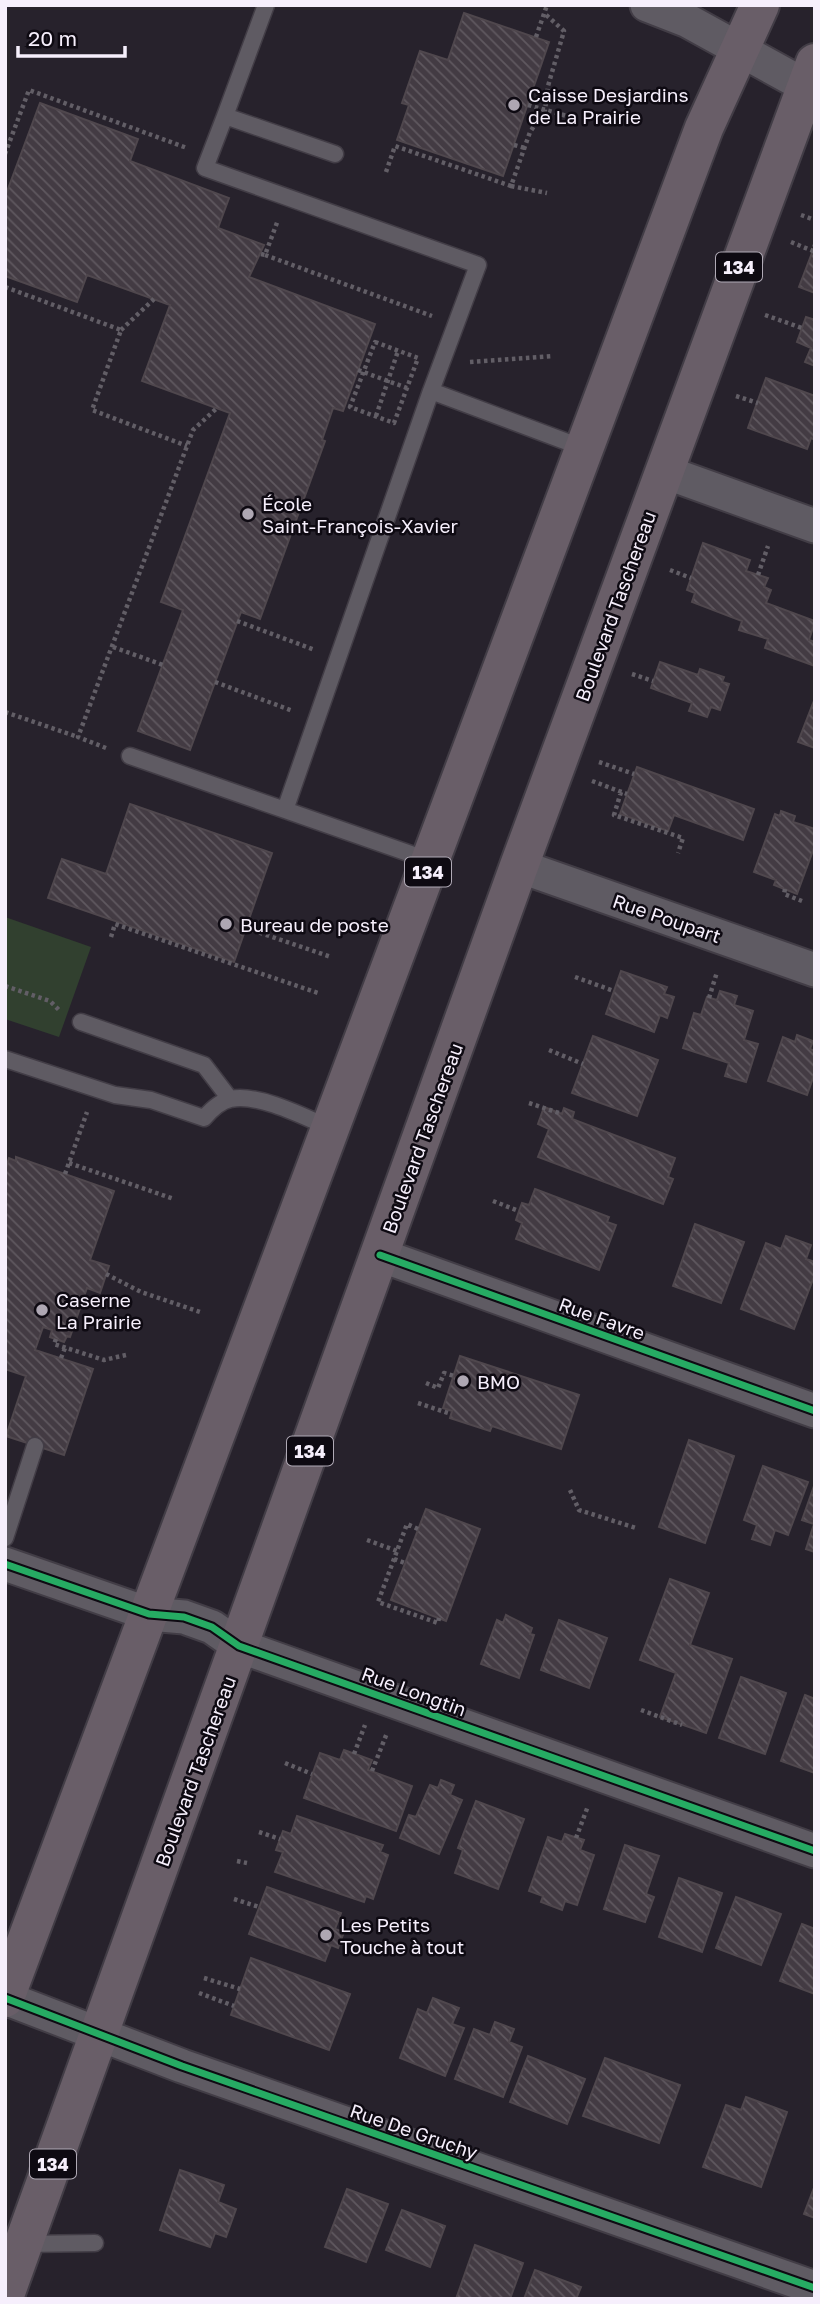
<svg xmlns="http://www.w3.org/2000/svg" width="820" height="2304" font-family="'Golos Text',sans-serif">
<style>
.grass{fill:#31402f}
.building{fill:url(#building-back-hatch);stroke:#4f474d;stroke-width:2}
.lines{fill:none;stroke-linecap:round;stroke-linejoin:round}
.service-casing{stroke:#423d46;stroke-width:19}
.minor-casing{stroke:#423d46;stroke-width:37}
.primary-casing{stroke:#423d46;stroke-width:42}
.path{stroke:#625e66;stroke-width:4.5;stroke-dasharray:3.5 3.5;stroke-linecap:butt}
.service{stroke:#5f5b63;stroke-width:16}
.minor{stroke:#5f5b63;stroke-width:33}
.primary{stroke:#695e68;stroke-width:38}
.cycleway-casing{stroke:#0e0a12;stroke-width:11}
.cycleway{stroke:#26ab63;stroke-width:7}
.poi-dot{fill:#aea7b3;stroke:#0e0a12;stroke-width:2.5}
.labels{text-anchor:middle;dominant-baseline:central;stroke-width:5;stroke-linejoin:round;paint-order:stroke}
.shield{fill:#0e0a12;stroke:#b0aab6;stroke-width:2}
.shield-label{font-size:18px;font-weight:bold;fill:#f6effc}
.poi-label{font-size:19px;fill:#f6effc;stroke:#0e0a12;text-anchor:start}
.street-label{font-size:19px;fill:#f6effc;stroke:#0e0a12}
</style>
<defs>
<pattern id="building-back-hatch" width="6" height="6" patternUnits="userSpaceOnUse" patternTransform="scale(1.75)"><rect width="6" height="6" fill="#433b43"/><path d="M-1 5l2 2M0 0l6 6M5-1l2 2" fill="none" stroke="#5f585f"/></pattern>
</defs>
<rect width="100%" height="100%" fill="#27222c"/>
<path class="grass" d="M5,917l86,30 -32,90 -54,-18z"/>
<path class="building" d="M464,13l85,29 -46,134 -106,-36 12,-35 -7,-2 18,-52 28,9z
M40,103l98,36 -8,22 99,37 -11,30 46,17 -15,32 126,47 -32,87 -10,-3 -11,32 3,1 -65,178 -19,-7 -51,138 -52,-19 45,-121 -22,-8 69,-189 -88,-32 28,-76 -83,-30 -10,27 -72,-26v-79z
M815,245v48l-16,-6z
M806,317l9,3v46l-10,-4 6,-14 -14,-6z
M766,378l49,18v44l-4,-2 -4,11 -59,-21z
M703,543l47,17 -4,11 22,7 -4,9 7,3 -5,13 49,18 -6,19 6,2v24l-50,-18 3,-9 -29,-9 3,-9 -50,-19 3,-9 -8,-3z
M660,662l38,13 2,-6 24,8 -2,5 7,2 -9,26 -9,-3 -4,10 -18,-6 3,-8 -41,-15z
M815,698v50l-17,-6z
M637,767l117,42 -11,31 -69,-25 -6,16 -48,-17z
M130,804l142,49 -38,109 -186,-64 14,-39 44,15z
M781,811l14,5 -2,6 22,7v16l-18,49 -23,-9 2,-5 -22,-8 21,-58 5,2z
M621,971l46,16 -3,7 10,3 -7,21 -7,-3 -6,17 -48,-18z
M720,991l17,5 -3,9 19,6 -9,29 14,4 -12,38 -21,-6 4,-13 -46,-15 11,-35 7,2 6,-18 10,3z
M797,1035l16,6 -3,8 5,2v21l-8,23 -39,-14 15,-44 12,5z
M593,1036l65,24 -21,56 -65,-23z
M544,1107l18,7 2,-6 10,4 -2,7 103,39 -7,19 5,2 -10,25 -125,-47 11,-28 -11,-5z
M16,1157l98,34 -24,69 19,6 -9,27 -13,-5 -17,49 -3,-1 -3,6 -14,-5 2,-7 -9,-3 -8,23 58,19 -29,86 -58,-19 20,-60 -21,-7v-198l4,-13 7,3z
M535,1189l74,28 -2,5 9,3 -17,45 -83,-31 6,-16 -6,-3 3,-9 3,-8 7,2z
M695,1224l49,18 -23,61 -48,-17z
M786,1236l25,9 -5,14 9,3v12l-21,55 -53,-20 25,-66 15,6z
M460,1356l119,39 -18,54 -69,-23 -2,5 -40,-13 2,-7 -9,-3z
M689,1440l45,16 -29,87 -46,-16z
M763,1466l45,16 -20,53 -13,-5 -5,15 -18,-6 5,-14 -13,-5z
M814,1486h1v66l-9,-3 8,-25 -12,-4z
M426,1509l54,20 -34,92 -55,-21z
M670,1579l39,14 -19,52 42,14 -26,74 -46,-16 16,-44 -36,-13z
M506,1615l26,13 -2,6 4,1 -15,43 -38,-14 16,-44 6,3z
M559,1620l48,18 -18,50 -48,-18z
M741,1677l45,16 -21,61 -46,-16z
M805,1695l10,4v74l-34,-12z
M344,1750l28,10 -4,10 44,16 -16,45 -92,-33 16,-45 20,7z
M441,1780l13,5 -4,10 12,5 -23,54 -39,-16 9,-23 7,2 14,-32 8,3z
M476,1801l48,18 -26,70 -43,-16 8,-23 -5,-2z
M297,1816l86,29 -3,7 8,3 -15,44 -7,-3 -2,6 -89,-30 8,-20 -7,-2 7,-19 8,3z
M565,1834l19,6 -4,10 14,5 -17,50 -12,-4 -3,9 -21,-8 2,-6 -14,-5 19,-54 14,5z
M625,1845l34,11 -13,38 8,3 -9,25 -41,-13z
M679,1878l43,15 -20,59 -43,-15z
M267,1887l74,26 -6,16 9,3 -6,16 -7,-3 -6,16 -76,-27z
M736,1897l45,17 -20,51 -45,-17z
M802,1924l13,5v65l-35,-13z
M251,1958l99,36 -21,56 -98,-35z
M433,1998l26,10 -7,16 12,4 -19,48 -45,-18 18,-49 9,4z
M495,2022l19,7 -5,13 13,5 -19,50 -48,-18 19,-50 16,6z
M528,2056l57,23 -18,45 -57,-22z
M605,2058l75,27 -21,58 -76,-27z
M746,2097l41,15 -26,75 -58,-20 23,-62 15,5z
M180,2170l44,15 -6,17 18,7 -10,28 -11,-4 -5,14 -50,-17z
M815,2185v33l-11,-4z
M347,2189l41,15 -22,58 -41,-15z
M402,2210l43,16 -15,41 -44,-17z
M475,2245l48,18 -13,36h-54z
M535,2270l46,17 -5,12h-52z"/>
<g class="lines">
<defs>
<path id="service" d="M266,5l-41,111 110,38
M225,116l-20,52 273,97 -47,126
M130,756l155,54
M431,861l-146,-51 146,-419 155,58
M81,1022l123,43 26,34
M5,1059l110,36 36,5 53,18c7,-8 16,-17 27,-19 27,-6 74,18 99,29
M5,1538l30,-92
M24,2244l71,-1"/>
<path id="minor" d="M647,5l41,16 127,70
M665,472l150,54
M519,866l296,104
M380,1255l435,156
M5,1564l144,50 35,3 28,10 27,19 576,205
M5,1998l177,68 633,222"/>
<path id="primary" d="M5,1998l699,-1870 56,-123
M5,2295l514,-1429 296,-803"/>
</defs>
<use href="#service" class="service-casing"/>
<use href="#minor" class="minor-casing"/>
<use href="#primary" class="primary-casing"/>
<path class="path" d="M536,37l11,-32
M528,105l46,13
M514,145l11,3
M5,154l24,-64 158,58
M386,172l9,-26 116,40 19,-54 15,-22 3,-24 16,-55 -20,-18
M511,186l36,7
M801,215l14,5
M791,242l22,9 2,-6
M261,254l4,1 13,-35
M265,255l167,61
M5,287l116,43 -29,80 95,36
M765,315l37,13
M121,330l33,-31
M375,342l43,16 -24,65 -44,-16z
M470,362l83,-6
M358,370l49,18
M736,396l22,7
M376,416l22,-65
M670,570l21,8
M758,575l10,-29
M237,621l78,29
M113,647l50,18
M632,674l21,7
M215,682l78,29
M5,712l73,25
M106,748l-28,-11 115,-307 24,-22
M599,762l35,12
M592,781l35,13
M621,792l-7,23 69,23 -5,15
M785,889l-1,5 18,7
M246,928l85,29
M111,937l4,-13 203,69
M575,977l39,14
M5,986l45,15 9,9
M709,998l8,-26
M549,1050l34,14
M529,1103l33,11
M69,1163l105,36
M65,1174l22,-62
M493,1201l26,10
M106,1274l35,18 59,20
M56,1339l-2,5 50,16 22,-5
M61,1358l4,-10
M426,1383l12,5 6,-15 10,3
M418,1403l33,11
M570,1490l9,20 57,18
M418,1529l-11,-5 -29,78 60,21 1,-5
M367,1540l30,11
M394,1559l11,4
M641,1710l41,15
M354,1754l11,-29
M285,1763l27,11
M372,1771l15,-38
M259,1832l21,7
M576,1838l12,-32
M237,1861l10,2
M234,1899l25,8
M204,1978l36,11
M199,1993l35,13"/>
<use href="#service" class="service"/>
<use href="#minor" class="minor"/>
<use href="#primary" class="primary"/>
<defs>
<path id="cycleway" d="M380,1255l435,156
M5,1564l144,50 35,3 28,10 27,19 576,205
M5,1998l177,68 633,222"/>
</defs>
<use href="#cycleway" class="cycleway-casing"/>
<use href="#cycleway" class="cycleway"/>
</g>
<g class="poi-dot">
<circle cx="514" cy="105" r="7"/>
<circle cx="248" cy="514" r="7"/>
<circle cx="226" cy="924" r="7"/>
<circle cx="42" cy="1310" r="7"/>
<circle cx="463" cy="1381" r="7"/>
<circle cx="326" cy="1935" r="7"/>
</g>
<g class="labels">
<g class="shield">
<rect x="716" y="252.5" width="46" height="29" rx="5"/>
<rect x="405" y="857.5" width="46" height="29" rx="5"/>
<rect x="287" y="1436.5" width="46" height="29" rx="5"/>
<rect x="30" y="2149.5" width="46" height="29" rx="5"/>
</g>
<g class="shield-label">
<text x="739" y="267">134</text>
<text x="428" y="872">134</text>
<text x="310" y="1451">134</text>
<text x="53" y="2164">134</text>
</g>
<g class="poi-label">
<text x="528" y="94">Caisse Desjardins<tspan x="528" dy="22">de La Prairie</tspan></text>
<text x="262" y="503">École<tspan x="262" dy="22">Saint-François-Xavier</tspan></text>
<text x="240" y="924">Bureau de poste</text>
<text x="56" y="1299">Caserne<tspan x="56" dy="22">La Prairie</tspan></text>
<text x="477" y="1381">BMO</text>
<text x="340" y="1924">Les Petits<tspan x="340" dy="22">Touche à tout</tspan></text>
</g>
<g class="street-label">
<text transform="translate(615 606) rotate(-70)">Boulevard Taschereau</text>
<text transform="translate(667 918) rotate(19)">Rue Poupart</text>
<text transform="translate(422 1138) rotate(-70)">Boulevard Taschereau</text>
<text transform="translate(602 1318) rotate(20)">Rue Favre</text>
<text transform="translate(414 1691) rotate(20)">Rue Longtin</text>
<text transform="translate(195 1771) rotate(-70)">Boulevard Taschereau</text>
<text transform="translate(414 2131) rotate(19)">Rue De Gruchy</text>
</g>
</g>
<rect width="820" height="2304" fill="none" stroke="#f6effc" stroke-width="14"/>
<path d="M18 46v10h107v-10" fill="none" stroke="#f6effc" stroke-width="3.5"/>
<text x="28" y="46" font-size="21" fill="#f6effc" stroke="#0e0a12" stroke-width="5" paint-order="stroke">20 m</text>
</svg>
